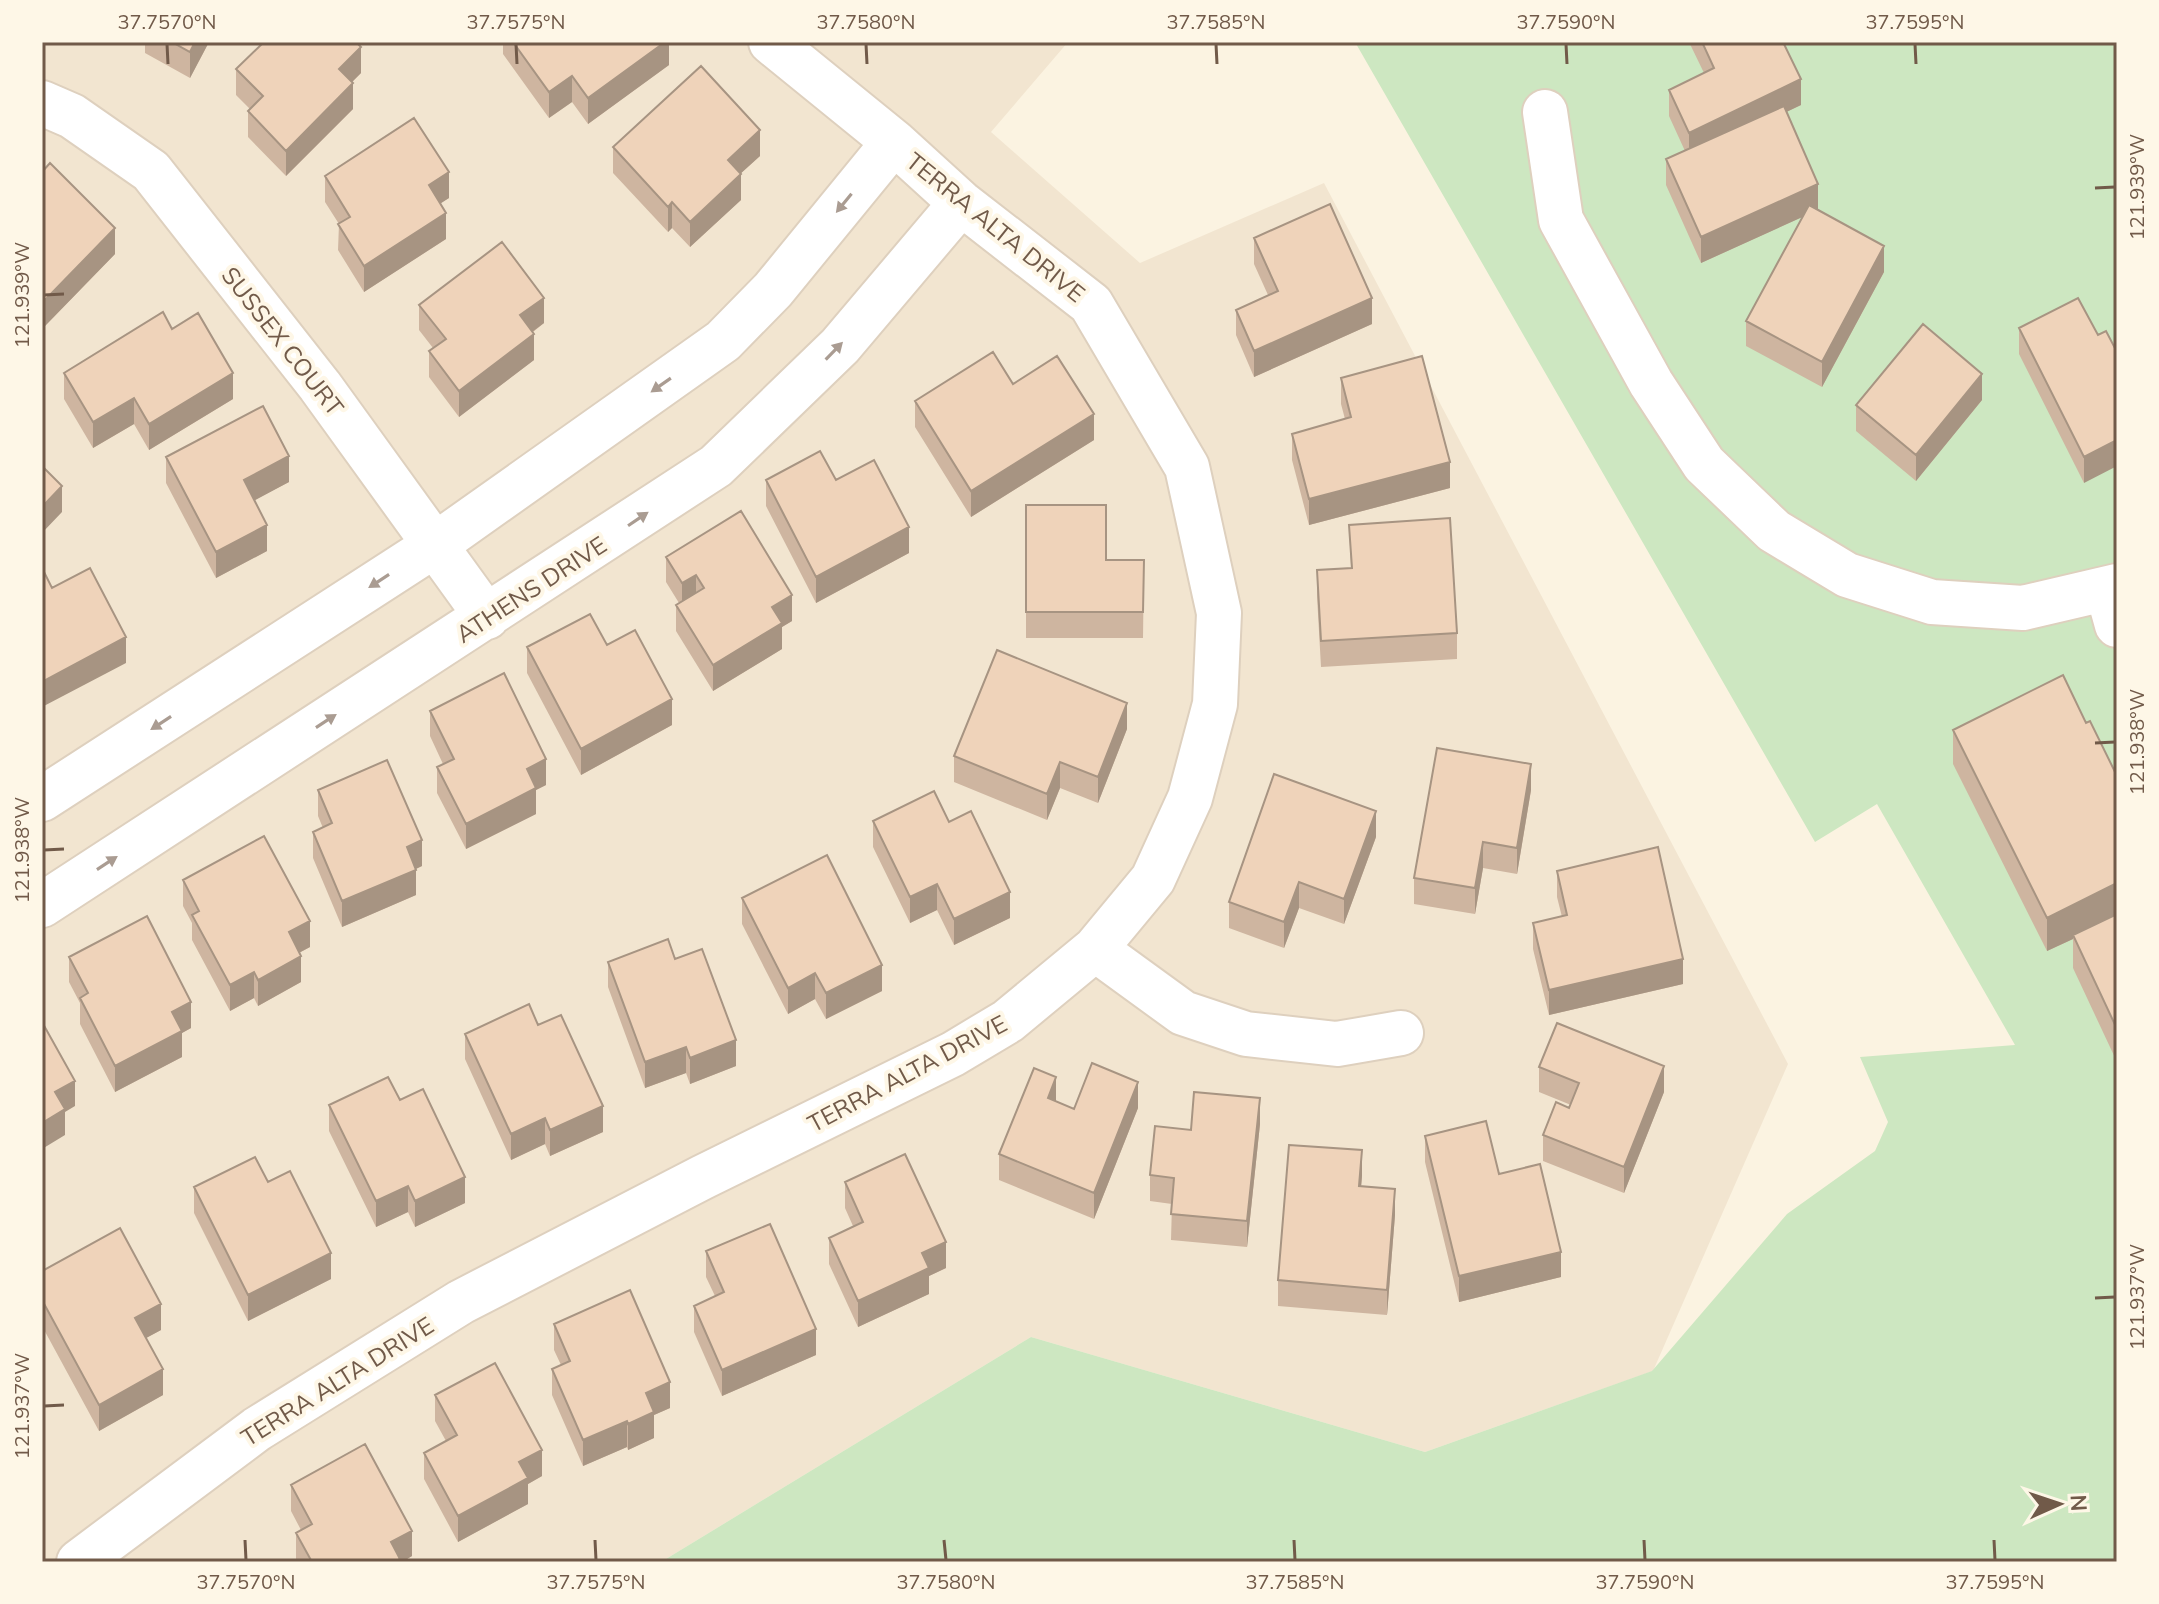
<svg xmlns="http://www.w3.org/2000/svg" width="2159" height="1604" font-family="Mulish,sans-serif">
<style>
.residential{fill:#f2e5d0}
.green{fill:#cde7c1}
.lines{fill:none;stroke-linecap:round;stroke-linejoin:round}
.minor-casing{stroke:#ded0be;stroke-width:48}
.minor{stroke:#fff;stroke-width:44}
.wall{fill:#ceb5a0}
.shaded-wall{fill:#a79482}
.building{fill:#efd3ba;stroke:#a79482;stroke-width:2}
.oneway{fill:#aa9c92}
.ticks{fill:none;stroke:#715a49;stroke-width:3}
.labels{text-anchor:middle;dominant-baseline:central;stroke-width:8;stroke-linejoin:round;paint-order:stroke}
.street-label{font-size:24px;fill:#715a49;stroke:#fef7e7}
.neatline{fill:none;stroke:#715a49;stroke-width:3}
.ticks-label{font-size:20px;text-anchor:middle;fill:#715a49}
</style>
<rect width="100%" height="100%" fill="#fbf3e1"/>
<path class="residential" d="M42,42h1026l-77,90 149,131 184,-80 464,881 -135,307 -228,81 -394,-115 -370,225h-619z"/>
<path class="green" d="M1355,42h762v1520h-1456l370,-225 394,115 227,-81 135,-157 88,-63 13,-29 -28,-65 155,-12 -138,-241 -62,38z"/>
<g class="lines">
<defs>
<path id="minor" d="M42,103l30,13 79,55 169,215 167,231
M1545,112l16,108 90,163 53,81 70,67 73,44 85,27 91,6 94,-22
M2107,589l10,36
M42,799l393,-254 288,-204 50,-51 121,-148
M42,905l674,-439 124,-120 121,-143
M1095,949l88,64 63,21 91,10 64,-11
M79,1562l178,-133 204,-127 242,-125 250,-123 55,-33 87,-72 58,-70 37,-81 25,-94 4,-91 -32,-146 -96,-163 -130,-101 -67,-61 -123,-100"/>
</defs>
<use href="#minor" class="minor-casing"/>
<use href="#minor" class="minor"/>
</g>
<path class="wall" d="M145,42h64l-19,36 -45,-25z
M503,42h166v23l-81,59 -16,-22 -23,16 -46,-64z
M1689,42h94l18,63 -15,7 32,98 66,62 -62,115 -76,-41v-25l56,-104 -101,46 -35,-78v-26l19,-8 -16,-35v-26l35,-17z
M236,69l125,4 -9,9 1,27 -67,67 -38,-39v-26l2,-2 -14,-14z
M613,147l147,9 -19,17v27l-51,47 -18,-19 -4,4 -55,-59z
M42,172l73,82 -70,72 -3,-3z
M325,176l124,22 -9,5 6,36 -82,53 -26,-42 1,-26 -14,-22z
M1254,238l118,86 -118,53 -18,-42v-25l32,-15 -14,-31z
M419,305l125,18 -11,9 1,28 -75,57 -30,-40v-26l4,-3 -14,-18z
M2019,328l79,7 -14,148 -65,-129z
M172,329l61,70 -84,51 -15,-26 -41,24 -29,-49v-26z
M1341,378l109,110 -141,37 -17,-65v-26l53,-15 -4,-15z
M1013,384l81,56 -123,77 -56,-90v-26z
M1982,400l-66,81 -60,-50v-26z
M166,457l123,25 -35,18 13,51 -51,27 -50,-95z
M766,480h70l73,73 -93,50 -50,-97z
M1026,505l80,55h38l-1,78h-117z
M1349,525l108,108v26l-136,8 -4,-71v-26l34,-2z
M666,557l126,64 -10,6v22l-69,42 -37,-60v-26l3,-2 -13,-21z
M607,645l65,80 -91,50 -54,-102v-26z
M430,711l116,74 -10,5v24l-70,35 -29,-56v-26l6,-3 -13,-28z
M2086,723l31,53v286l-44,-94v-29l-26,12 -94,-187v-34z
M1127,729l-29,74 -38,-15 -13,32 -93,-38v-26z
M318,790l104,76 -6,3v26l-74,32 -29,-69v-26l10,-4 -5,-12z
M1531,790l-14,84 -34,-6 -8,46 -61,-10v-26z
M873,821l76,1 61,96 -56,27 -17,-35 -27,13 -37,-76z
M1376,837l-32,87 -45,-16 -15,40 -55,-20v-26z
M1557,871l126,113 -134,31 -16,-66v-26l29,-6 -5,-20z
M183,880l127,67 -11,6 2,29 -43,24 -4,-8 -24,13 -38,-71v-17l-9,-17z
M742,898l140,93 -56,28 -11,-20 -27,15 -46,-90z
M69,957l122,71 -9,5v24l-67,35 -35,-68v-21l-11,-21z
M675,959l61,107 -46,18 -4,-11 -41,15 -37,-101v-25z
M538,1025l65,107 -53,24 -5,-12 -34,16 -46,-101v-25z
M1539,1067l125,25 -40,101 -81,-32v-26l26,-27 2,-3 -32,-13z
M400,1100l65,103 -50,24 -7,-15 -32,15 -47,-96v-26z
M1056,1102l18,7 64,-1 -44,111 -95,-39v-26z
M1260,1124l-13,123 -76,-7 1,-36 -22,-3v-26l41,-45z
M1425,1136l74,38 62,103 -102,25 -34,-140z
M1362,1176l-1,10 34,29 -8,100 -109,-9v-26z
M845,1182l101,86 -17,8v18l-71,33 -29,-63v-26l24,-12 -8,-18z
M194,1187l137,92 -83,42 -54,-108z
M706,1251l110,104 -94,41 -28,-64v-26l21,-10 -9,-19z
M42,1271l119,59 -15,8 17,57 -64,36 -57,-105z
M554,1324l116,84 -16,7v23l-26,12 -1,-3 -44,19 -31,-71v-26l9,-4 -7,-15z
M435,1395l107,81 -14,8v20l-70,38 -34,-63v-26l22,-12 -11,-20z
M291,1485l121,71 -10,6h-104l-2,-3v-26l5,-3 -10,-19z"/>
<path class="shaded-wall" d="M195,42h14l-19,36v-26z
M665,42h4v23l-81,59v-26z
M361,47v26l-22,22v-26z
M572,76v26l-23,16v-26z
M1801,79v26l-112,53v-25z
M353,83v26l-67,67v-25z
M760,130v26l-32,29v-25z
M449,172v26l-20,13v-26z
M741,174v26l-51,47v-25z
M1818,184v26l-117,53v-26z
M672,202v26l-4,4v-25z
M446,213v26l-82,53v-26z
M115,228v26l-70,72v-26z
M1884,246v26l-62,115v-25z
M544,298v25l-24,18v-26z
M1372,298v26l-118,53v-26z
M534,334v26l-75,57v-26z
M233,373v26l-84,51v-26z
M1982,374v26l-66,81v-26z
M134,398v26l-41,24v-26z
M1094,414v26l-123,77v-26z
M2117,440v26l-33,17v-26z
M289,456v26l-45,24v-26z
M1450,462v26l-141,37v-26z
M62,486v26l-20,21v-26z
M267,525v26l-51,27v-26z
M909,527v26l-93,50v-26z
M696,575v26l-14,8v-26z
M792,595v26l-10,6v22l-69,42v-26l59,-58z
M126,637v26l-84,44v-25z
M672,699v26l-91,50v-26z
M1127,703v26l-29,74v-26z
M546,759v26l-10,5v24l-70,35v-25l61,-55z
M1060,762v26l-13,32v-26z
M1531,764v26l-14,84v-26z
M1376,811v26l-32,87v-25z
M422,840v26l-15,7v-26z
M1483,842v26l-8,46v-26z
M416,870v25l-74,32v-26z
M1299,882v26l-15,40v-26z
M2117,883v33l-44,19v4l-26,12v-33z
M937,884v26l-27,13v-26z
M1010,892v26l-56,27v-26z
M310,921v26l-21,11v-26z
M301,956v26l-43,24v-26z
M1683,959v25l-134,31v-25z
M882,965v26l-56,28v-26z
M254,972v26l-24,13v-26z
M815,973v26l-27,15v-26z
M191,1002v26l-9,5v24l-67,35v-26l57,-54z
M736,1040v26l-46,18v-26z
M686,1047v26l-41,15v-26z
M1664,1066v26l-40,101v-26z
M1056,1077v26l-8,-5z
M75,1081v25l-10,6v23l-23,14v-26l13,-31z
M1138,1082v26l-44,111v-26z
M1260,1098v26l-13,123v-26z
M603,1106v26l-53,24v-26z
M545,1118v26l-34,16v-26z
M1362,1150v26l-3,36v-26z
M465,1177v26l-50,24v-26z
M408,1186v26l-32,15v-26z
M1395,1189v26l-8,100v-25z
M946,1242v26l-17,8v18l-71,33v-26l64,-48z
M1561,1252v25l-102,25v-26z
M331,1253v26l-83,42v-26z
M161,1304v26l-26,14v-26z
M816,1329v26l-94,41v-26z
M163,1369v26l-64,36v-26z
M670,1382v26l-16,7v23l-26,12v-26l18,-31z
M43,1394v26l-1,1v-26z
M627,1421v26l-44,19v-26z
M542,1450v26l-14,8v20l-70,38v-26l61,-54z
M44,1457v25l-2,2v-26z
M412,1531v25l-10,6h-11v-20z"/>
<path class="building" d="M172,42h23l-5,10z
M264,42h92l5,5 -22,22 14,14 -67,68 -38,-40 15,-15 -27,-27z
M513,42h152l-77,56 -16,-22 -23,16z
M1702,42h81l18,37 -112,54 -20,-43 45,-22z
M701,66l59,64 -32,30 13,14 -51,48 -18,-20 -4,5 -55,-60z
M1784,106l34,78 -117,53 -35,-78z
M414,118l35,54 -20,13 17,28 -82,53 -26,-42 12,-7 -25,-41z
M50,163l65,65 -70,72 -3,-3v-125z
M1330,204l42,94 -118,53 -18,-41 42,-19 -24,-53z
M1809,205l75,41 -62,116 -76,-41z
M502,242l42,56 -24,17 14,19 -75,57 -30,-40 17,-12 -27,-34z
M2078,298l20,37 8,-4 11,21v88l-33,17 -65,-129z
M163,312l9,17 26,-16 35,60 -84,51 -15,-26 -41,24 -29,-49z
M1923,324l59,50 -66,81 -60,-50z
M993,352l20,32 44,-28 37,58 -123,77 -56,-90z
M1422,356l28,106 -141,37 -17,-65 59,-17 -10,-39z
M263,406l26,50 -45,24 23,45 -51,27 -50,-95z
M820,451l16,29 38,-20 35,67 -93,50 -50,-97z
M42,466l20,20 -20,21z
M1026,505h80v55h38l-1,52h-117z
M741,511l51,84 -20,12 10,16 -69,42 -37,-60 28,-17 -8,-13 -14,8 -16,-26z
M1450,518l7,115 -136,8 -4,-71 35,-2 -3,-43z
M42,568l10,20 38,-20 36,69 -84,45z
M590,614l17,31 28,-15 37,69 -91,50 -54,-102z
M997,650l130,53 -29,74 -38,-15 -13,32 -93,-38z
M504,673l42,86 -19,10 9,19 -70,36 -29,-57 17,-8 -24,-48z
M2063,675l23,48 4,-2 27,55v107l-70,35 -94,-188z
M1437,748l94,16 -14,84 -34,-6 -8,46 -61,-10z
M387,760l35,80 -15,7 9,23 -74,31 -29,-69 19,-9 -14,-33z
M1274,774l102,37 -32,88 -45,-17 -15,40 -55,-20z
M934,791l15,31 22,-11 39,81 -56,27 -17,-35 -27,13 -37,-76z
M264,836l46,85 -21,11 12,24 -43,24 -4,-8 -24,13 -38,-70 7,-4 -16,-31z
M1658,847l25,112 -134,31 -16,-67 34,-8 -10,-44z
M827,855l55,110 -56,28 -11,-20 -27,15 -46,-90z
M2117,914v115l-44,-94z
M147,916l44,86 -19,10 10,19 -67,35 -35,-68 8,-5 -19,-36z
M668,939l7,20 27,-10 34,91 -46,18 -4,-11 -41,15 -37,-100z
M529,1004l9,21 23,-10 42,91 -53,24 -5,-12 -34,16 -46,-100z
M42,1022l33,59 -20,11 10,17 -23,14z
M1557,1023l107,43 -40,101 -81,-32 13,-33 13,6 10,-25 -40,-16z
M1092,1063l46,19 -44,111 -95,-39 35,-86 22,9 -8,21 26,11z
M388,1077l12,23 23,-11 42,88 -50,24 -7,-15 -32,15 -47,-96z
M1194,1092l66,6 -13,123 -76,-7 3,-36 -24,-3 5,-49 36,4z
M1486,1121l13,53 41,-10 21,88 -102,24 -34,-140z
M1289,1145l73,5 -3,36 36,3 -8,101 -109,-10z
M905,1154l41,88 -24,11 7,15 -71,33 -29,-63 34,-16 -18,-40z
M255,1157l13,25 22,-11 41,82 -83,42 -54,-108z
M770,1224l46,105 -94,41 -28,-64 30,-14 -18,-41z
M120,1228l41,76 -26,14 28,51 -64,36 -57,-105v-29z
M630,1290l40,92 -24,11 8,19 -26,12 -1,-3 -44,19 -31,-71 18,-8 -16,-37z
M495,1363l47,87 -23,12 9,16 -70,38 -34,-63 33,-18 -22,-40z
M365,1444l47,87 -21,11 9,17 -6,3h-82l-16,-29 16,-9 -21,-39z"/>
<defs><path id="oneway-solid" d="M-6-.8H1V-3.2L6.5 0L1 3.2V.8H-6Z" transform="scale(2)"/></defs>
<g class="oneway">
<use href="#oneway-solid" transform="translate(844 203) rotate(129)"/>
<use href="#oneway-solid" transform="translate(834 351) rotate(-46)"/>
<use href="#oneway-solid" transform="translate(661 385) rotate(145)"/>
<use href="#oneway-solid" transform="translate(638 519) rotate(-34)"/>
<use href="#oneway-solid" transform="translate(379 581) rotate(147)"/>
<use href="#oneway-solid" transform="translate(326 721) rotate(-33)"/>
<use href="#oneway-solid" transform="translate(161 723) rotate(147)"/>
<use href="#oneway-solid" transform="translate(107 863) rotate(-33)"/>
</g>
<path class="ticks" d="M167,44l1,20M516,44l1,20M866,44l1,20M1216,44l1,20M1566,44l1,20M1915,44l1,20M2095,188l20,-1M44,295l20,-1M2095,743l20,-1M44,850l20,-1M2095,1298l20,-1M44,1406l20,-1M245,1540l1,20M595,1540l1,20M944,1540l2,20M1294,1540l1,20M1644,1540l1,20M1994,1540l1,20"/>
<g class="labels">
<g class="street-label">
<text transform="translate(996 227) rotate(39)">TERRA ALTA DRIVE</text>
<text transform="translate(283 341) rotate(52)">SUSSEX COURT</text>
<text transform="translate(531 589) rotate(-33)">ATHENS DRIVE</text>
<text transform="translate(907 1073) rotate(-28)">TERRA ALTA DRIVE</text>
<text transform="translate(337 1381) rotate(-32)">TERRA ALTA DRIVE</text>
</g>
</g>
<rect width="2159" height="1604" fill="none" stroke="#fef7e7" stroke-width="88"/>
<g transform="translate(2059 1504) rotate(87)" stroke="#fef7e7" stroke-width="6" paint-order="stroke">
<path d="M0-6L14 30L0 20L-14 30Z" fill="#715a49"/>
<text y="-12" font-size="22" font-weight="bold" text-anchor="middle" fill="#715a49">N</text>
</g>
<rect x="44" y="44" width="2071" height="1516" class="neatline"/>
<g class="ticks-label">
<text x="167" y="29">37.7570°N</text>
<text x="516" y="29">37.7575°N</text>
<text x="866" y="29">37.7580°N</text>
<text x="1216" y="29">37.7585°N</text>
<text x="1566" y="29">37.7590°N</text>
<text x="1915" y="29">37.7595°N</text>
<text transform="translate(2137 187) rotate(-90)" y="7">121.939°W</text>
<text transform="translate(22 295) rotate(-90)" y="7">121.939°W</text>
<text transform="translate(2137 742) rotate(-90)" y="7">121.938°W</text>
<text transform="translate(22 850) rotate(-90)" y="7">121.938°W</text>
<text transform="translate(2137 1297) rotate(-90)" y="7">121.937°W</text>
<text transform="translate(22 1406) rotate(-90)" y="7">121.937°W</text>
<text x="246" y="1589">37.7570°N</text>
<text x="596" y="1589">37.7575°N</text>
<text x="946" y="1589">37.7580°N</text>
<text x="1295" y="1589">37.7585°N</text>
<text x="1645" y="1589">37.7590°N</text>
<text x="1995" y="1589">37.7595°N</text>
</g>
</svg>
